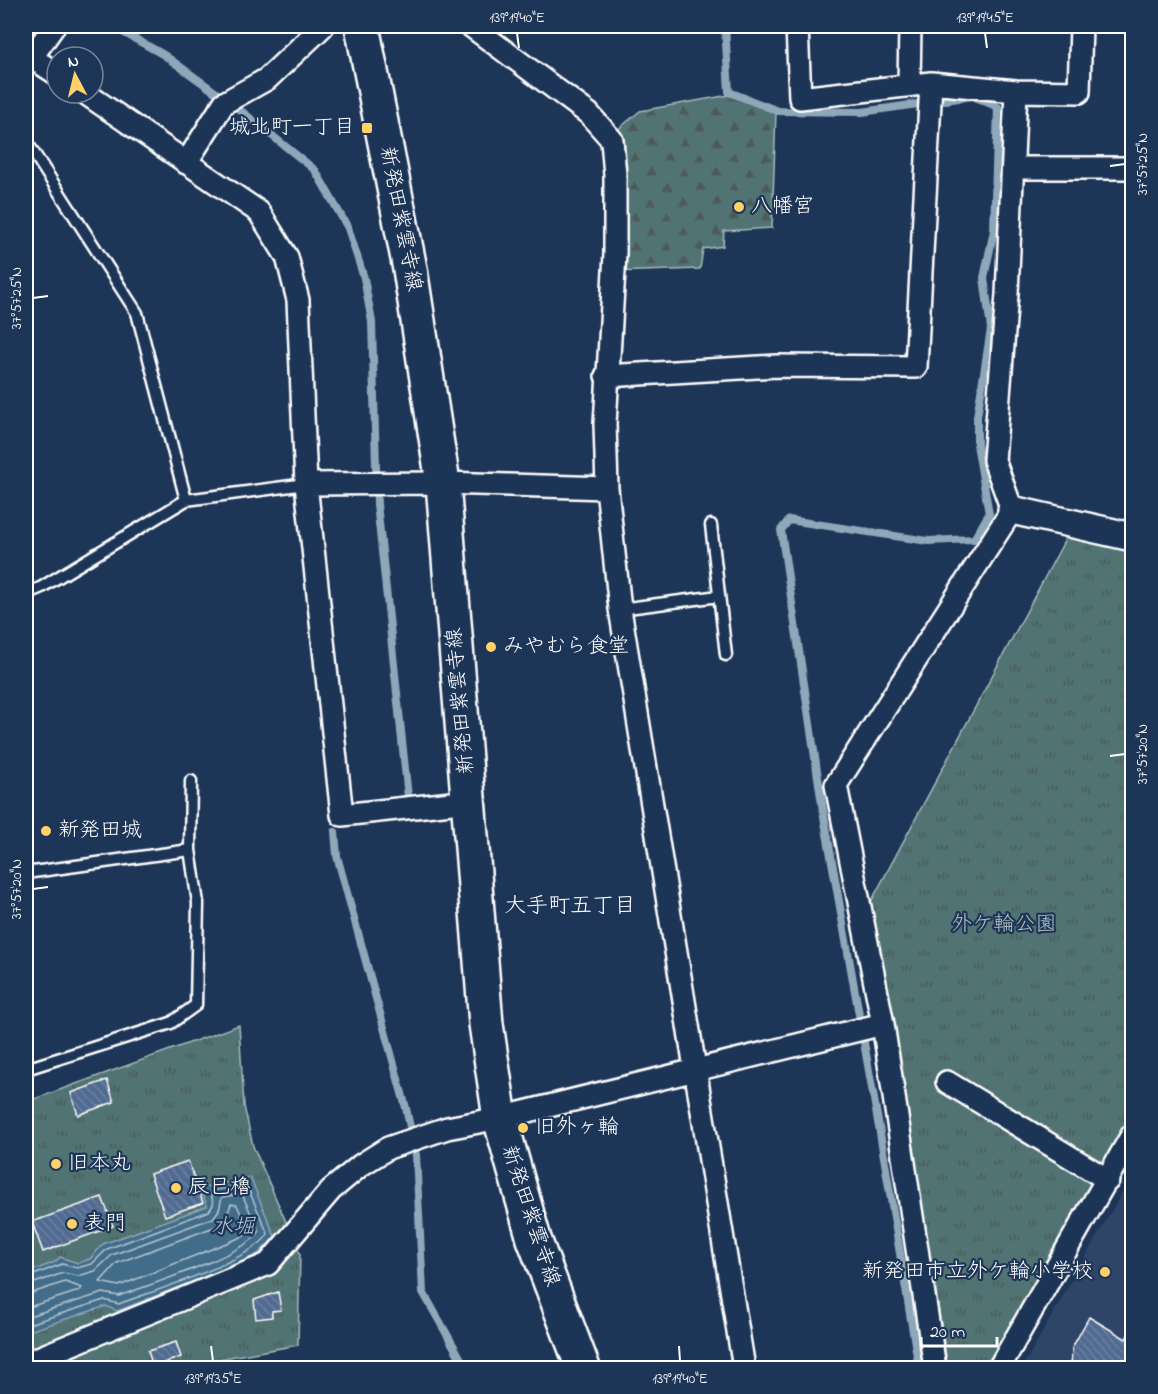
<svg xmlns="http://www.w3.org/2000/svg" width="1158" height="1394" font-family="'Indie Flower','Klee One',sans-serif">
<style>
.built{fill:#2d4568}
.grass{fill:url(#grass-tufts);stroke:#a8b9b9;stroke-width:1.5}
.forest{fill:url(#forest-firs);stroke:#a8b9b9;stroke-width:1.5}
.water{fill:#436d8a;stroke:#8ea7b9;stroke-width:1.5}
.lines{fill:none;stroke-linecap:round;stroke-linejoin:round}
.shore{stroke:#b4c5d0;stroke-width:1.5}
.stream{stroke:#8ea7b9;stroke-width:8}
.building{fill:url(#building-back-hatch);stroke:#fff;stroke-width:1.5}
.service-casing{stroke:#fff;stroke-width:15}
.minor-casing{stroke:#fff;stroke-width:26}
.tertiary-casing{stroke:#fff;stroke-width:32}
.primary-casing{stroke:#fff;stroke-width:38}
.service{stroke:#1d3557;stroke-width:10}
.minor{stroke:#1d3557;stroke-width:21}
.tertiary{stroke:#1d3557;stroke-width:27}
.primary{stroke:#1d3557;stroke-width:33}
.ticks{fill:none;stroke:#fff;stroke-width:2}
.poi-dot{fill:#ffd166;stroke:#1d3557;stroke-width:2}
.labels{text-anchor:middle;dominant-baseline:central;stroke-width:4.5;stroke-linejoin:round;paint-order:stroke}
.poi-label{font-size:21px;fill:#fff;stroke:#1d3557;text-anchor:start}
.street-label{font-size:21px;fill:#fff;stroke:#1d3557}
.park-label{font-size:21px;fill:#b1c0c0;stroke:#1d3557}
.neighbourhood-label{font-size:22px;fill:#fff;stroke:#1d3557}
.water-label{font-size:22px;font-style:italic;fill:#b4c5d0;stroke:#1d3557}
.neatline{fill:none;stroke:#fff;stroke-width:2}
.ticks-label{font-size:15px;text-anchor:middle;fill:#fff}
</style>
<defs>
<pattern id="grass-tufts" width="24" height="20" patternUnits="userSpaceOnUse" patternTransform="scale(1.5)"><rect width="24" height="20" fill="#517373"/><path d="M3 7l-1-3M5 7V3M7 7l1-3M15 17l-1-3M17 17v-4M19 17l1-3" fill="none" stroke="#4e5a5a"/></pattern>
<pattern id="forest-firs" width="22" height="20" patternUnits="userSpaceOnUse" patternTransform="scale(1.5)"><rect width="22" height="20" fill="#517373"/><path d="M5 1l3.5 6h-7zM16 11l3.5 6h-7z" fill="#4e5a5a"/></pattern>
<pattern id="building-back-hatch" width="6" height="6" patternUnits="userSpaceOnUse" patternTransform="scale(1.5)"><rect width="6" height="6" fill="#516a90"/><path d="M-1 5l2 2M0 0l6 6M5-1l2 2" fill="none" stroke="#6b80a1"/></pattern>
</defs>
<rect width="100%" height="100%" fill="#1d3557"/>
<filter id="ink" filterUnits="userSpaceOnUse"><feTurbulence type="fractalNoise" baseFrequency=".0167" numOctaves="2"/><feDisplacementMap in="SourceGraphic" scale="12" xChannelSelector="R" yChannelSelector="G"/><feConvolveMatrix kernelMatrix="1 2 1 2 8 2 1 2 1" color-interpolation-filters="sRGB"/></filter>
<g filter="url(#ink)">
<path class="built" d="M1132,1175v193h-110z"/>
<path class="grass" d="M1068,534l64,15v566l-147,253h-37l-77,-466z
M239,1025l5,81 9,40 47,108 -2,91 -119,21 -2,2h-151v-266z"/>
<path class="forest" d="M729,95l47,17 -4,116 -48,3 -1,15 -20,3 -3,20 -87,3 3,-141 24,-20z"/>
<path class="water" d="M250,1177l25,60 -18,18 -23,11 -117,45 -11,-5 -80,26v-59l29,-11 5,-5 18,6 12,-4 13,-15 104,-38 -6,-18z"/>
<g class="lines">
<path class="shore" d="M231,1204l6,1 11,25 -4,6 -125,50 -19,-4 17,-19 100,-37 9,-8z
M26,1278l36,-14 15,4 15,-4 15,-15 102,-38 4,-6 -2,-14 33,-7 3,2 21,48c-14,26 -118,58 -149,70l-15,-4 -78,25
M26,1286l37,-13 15,3 17,-5 17,-16 101,-37 6,-8 3,-13 20,-3 17,38c-11,21 -113,54 -140,64l-16,-3 -77,24
M26,1295l39,-13 17,6 -3,3 -53,17"/>
<path class="stream" d="M112,26l52,29 76,55 75,60 33,58 16,50 8,44 5,182 31,293
M725,26l4,66 49,19 84,1 111,-16 25,11 -4,123 -10,48 7,51 -14,88v27l12,70 -15,25 -46,2 -139,-21 -8,10 42,281 57,322 39,235
M335,832l2,24 69,252 10,47 7,137 43,76"/>
</g>
<path class="building" d="M107,1080l7,22 -36,13 -7,-22z
M188,1161l15,42 -38,13 -15,-42z
M102,1197l11,29 -70,26 -11,-30z
M278,1292l3,18 -9,1v6l-16,2 -2,-19z
M1089,1317l37,22 6,-12v41h-61l1,-20z
M176,1342l5,15 -28,10 -5,-16z
M144,1362l2,6h-16l-1,-1z"/>
<g class="lines">
<defs>
<path id="service" d="M26,141l111,172 49,187
M711,525l15,130
M26,594l16,-7 144,-87 120,-16
M620,609l99,-13
M26,873l164,-23
M26,1069l145,-46 25,-18 2,-102 -8,-53 1,-69"/>
<path id="minor" d="M471,26l118,88 23,26 3,35v79l-10,170 2,64 13,121 124,759
M797,26l3,72 131,-15 85,8 63,1 2,-66
M26,54l31,20
M32,57l22,-31
M909,85l1,-59
M85,93l174,119 28,45 11,43 8,184 36,331 128,-14
M186,163l38,-60 43,-24 56,-53
M1013,168h119
M606,376l171,-10 139,1 15,-284
M306,484l137,-1 164,5
M947,1082l161,98
M26,1363l242,-99 63,-74 30,-25 27,-17 59,-20 53,-10 383,-94
M935,1368l-52,-344 -47,-239 176,-275 -18,-50 13,-166 9,-203
M999,1368l133,-233"/>
<path id="tertiary" d="M1012,510l120,27"/>
<path id="primary" d="M362,26l48,243 33,214 43,541 14,94 34,121 49,129"/>
</defs>
<use href="#service" class="service-casing"/>
<use href="#minor" class="minor-casing"/>
<use href="#tertiary" class="tertiary-casing"/>
<use href="#primary" class="primary-casing"/>
<use href="#service" class="service"/>
<use href="#minor" class="minor"/>
<use href="#tertiary" class="tertiary"/>
<use href="#primary" class="primary"/>
</g>
</g>
<path class="ticks" d="M517,33l2,15M985,33l2,15M1110,166l15,-2M33,298l15,-2M1110,756l15,-2M33,889l15,-2M211,1346l2,15M679,1346l1,15"/>
<g class="poi-dot">
<rect x="361" y="122" width="12" height="12" rx="3"/>
<circle cx="739" cy="207" r="6"/>
<circle cx="491" cy="647" r="6"/>
<circle cx="46" cy="831" r="6"/>
<circle cx="523" cy="1128" r="6"/>
<circle cx="56" cy="1164" r="6"/>
<circle cx="176" cy="1188" r="6"/>
<circle cx="72" cy="1224" r="6"/>
<circle cx="1105" cy="1272" r="6"/>
</g>
<g class="labels">
<g class="poi-label">
<text x="355" y="128" text-anchor="end">城北町一丁目</text>
<text x="751" y="207">八幡宮</text>
<text x="503" y="647">みやむら食堂</text>
<text x="58" y="831">新発田城</text>
<text x="535" y="1128">旧外ヶ輪</text>
<text x="68" y="1164">旧本丸</text>
<text x="188" y="1188">辰巳櫓</text>
<text x="84" y="1224">表門</text>
<text x="1093" y="1272" text-anchor="end">新発田市立外ケ輪小学校</text>
</g>
<g class="street-label">
<text transform="translate(400 219) rotate(79)">新発田紫雲寺線</text>
<text transform="translate(461 701) rotate(-95)">新発田紫雲寺線</text>
<text transform="translate(530 1216) rotate(72)">新発田紫雲寺線</text>
</g>
<g class="park-label">
<text x="1004" y="925">外ケ輪公園</text>
</g>
<g class="neighbourhood-label">
<text x="570" y="907">大手町五丁目</text>
</g>
<g class="water-label">
<text x="233" y="1228">水堀</text>
</g>
</g>
<rect width="1158" height="1394" fill="none" stroke="#1d3557" stroke-width="66"/>
<g transform="translate(75 75) rotate(353)"><circle r="28" fill="#1d3557" stroke="#77869a" stroke-width="1.5"/>
<path d="M0-4.5L10 22L0 15L-10 22Z" fill="#ffd166"/>
<text y="-9" font-size="16" font-weight="bold" text-anchor="middle" fill="#ffffff">N</text>
</g>
<path d="M921 1337v9h76v-9" fill="none" stroke="#ffffff" stroke-width="3"/>
<text x="930" y="1337" font-size="18" fill="#ffffff" stroke="#1d3557" stroke-width="4.5" paint-order="stroke">20 m</text>
<rect x="33" y="33" width="1092" height="1328" class="neatline"/>
<g class="ticks-label">
<text x="517" y="22">139°19'40"E</text>
<text x="985" y="22">139°19'45"E</text>
<text transform="translate(1142 164) rotate(-90)" y="5">37°57'25"N</text>
<text transform="translate(16 298) rotate(-90)" y="5">37°57'25"N</text>
<text transform="translate(1142 754) rotate(-90)" y="5">37°57'20"N</text>
<text transform="translate(16 889) rotate(-90)" y="5">37°57'20"N</text>
<text x="213" y="1383">139°19'35"E</text>
<text x="680" y="1383">139°19'40"E</text>
</g>
</svg>
